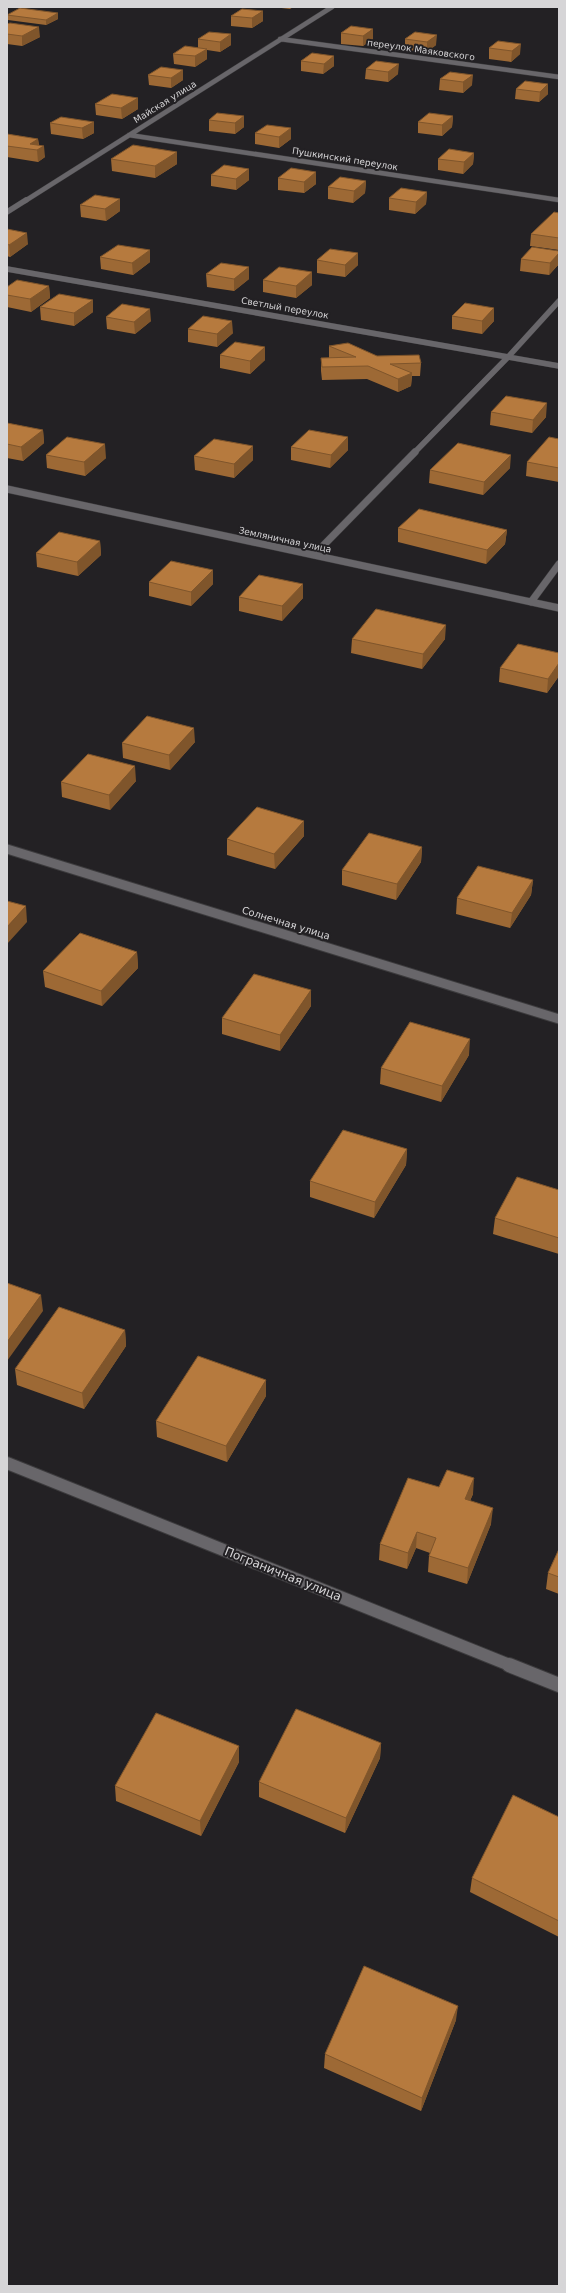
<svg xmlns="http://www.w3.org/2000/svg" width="566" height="2293" font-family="'DejaVu Sans',sans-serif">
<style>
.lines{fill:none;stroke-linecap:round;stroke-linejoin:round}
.minor-far5-casing{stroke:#3c3b3d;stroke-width:5.5}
.minor-far4-casing{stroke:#3c3b3d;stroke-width:6}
.minor-far3-casing{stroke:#3c3b3d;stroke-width:8}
.minor-far2-casing{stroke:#3c3b3d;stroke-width:11}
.minor-far1-casing{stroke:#3c3b3d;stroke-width:14}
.minor-casing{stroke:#3c3b3d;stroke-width:16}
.minor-far5{stroke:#68666a;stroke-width:4.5}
.minor-far4{stroke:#68666a;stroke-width:5.5}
.minor-far3{stroke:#68666a;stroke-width:7}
.minor-far2{stroke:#68666a;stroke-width:9}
.minor-far1{stroke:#68666a;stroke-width:12}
.minor{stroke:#68666a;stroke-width:14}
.wall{fill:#9d6935}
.shaded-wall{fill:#7f552b}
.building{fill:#b67a3e;stroke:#7f552b}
.labels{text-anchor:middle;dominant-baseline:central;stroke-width:4;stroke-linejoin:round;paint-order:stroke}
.far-street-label{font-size:9px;fill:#d6d5d7;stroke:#232124}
.street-label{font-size:10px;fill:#d6d5d7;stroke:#232124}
.near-street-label{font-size:12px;fill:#d6d5d7;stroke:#232124}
</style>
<rect width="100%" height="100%" fill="#232124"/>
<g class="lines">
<defs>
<path id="minor-far5" d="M280,39l279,38
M129,135l430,65
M25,201l307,-194"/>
<path id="minor-far4" d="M7,212l19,-12
M7,269l552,97
M414,453l95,-97 50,-55"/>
<path id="minor-far3" d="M7,489l552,119
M314,555l101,-103
M531,602l28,-38"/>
<path id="minor-far2" d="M7,849l552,170"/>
<path id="minor-far1" d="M7,1463l505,203"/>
<path id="minor" d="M509,1665l50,20"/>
</defs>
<use href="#minor-far5" class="minor-far5-casing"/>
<use href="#minor-far4" class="minor-far4-casing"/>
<use href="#minor-far3" class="minor-far3-casing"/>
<use href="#minor-far2" class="minor-far2-casing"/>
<use href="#minor-far1" class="minor-far1-casing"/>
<use href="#minor" class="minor-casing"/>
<use href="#minor-far5" class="minor-far5"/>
<use href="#minor-far4" class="minor-far4"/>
<use href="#minor-far3" class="minor-far3"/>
<use href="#minor-far2" class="minor-far2"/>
<use href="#minor-far1" class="minor-far1"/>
<use href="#minor" class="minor"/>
</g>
<path class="wall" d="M273,7h20l-3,2z
M242,9l21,12 -11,7 -21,-2v-10z
M58,13v6l-12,6 -38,-5 -1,-5z
M7,24l33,13 -18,9 -15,-2z
M351,26l22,13 -10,7 -22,-2v-11z
M415,32l21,13 -9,7 -22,-2v-11z
M231,34v11l-11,7 -13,-2v9l-12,8 -21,-3 -1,-10 25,-6v-9z
M498,41l22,13 -9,8 -22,-3v-11z
M312,53l22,13 -11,8 -22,-3v-10z
M376,61l22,13 -10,8 -23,-3 1,-10z
M559,62v10h-1z
M183,70v10l-12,8 -22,-3 -1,-10z
M450,72l22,13 -9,8 -24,-3 1,-11z
M548,84v10l-9,8 -24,-3 1,-10z
M138,98v11l-16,10 -26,-4 -1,-11z
M217,113l27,14 -9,7 -26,-3v-11z
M453,116l-1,11 -10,9 -24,-3v-11z
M61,117l33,16 -11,6 -32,-5 -1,-11z
M291,128v11l-12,9 -24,-4v-11z
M7,134l31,5 1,6 6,12 -7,5 -31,-5z
M177,152v12l-22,14 -43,-7 -1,-12z
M474,153l-1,11 -10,10 -25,-4v-11z
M316,172v12l-12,9 -26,-3v-12z
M211,175l38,5 -13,10 -25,-4z
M366,181l-1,12 -12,10 -25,-4v-12z
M427,192l-1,12 -11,10 -26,-4v-12z
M80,205l40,6 -14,10 -25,-4z
M559,213v37l-29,-4 1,-12z
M7,229l21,15 -18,13 -3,-1z
M150,250v12l-17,13 -32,-6 -1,-12z
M559,251v13l-10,11 -29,-4 1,-12z
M358,253v12l-13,12 -28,-4v-13z
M312,272v13l-16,13 -33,-6v-12z
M206,274l43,5 -15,12 -27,-4z
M49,286l1,12 -19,14 -24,-5v-20z
M40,307l53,5 -19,14 -33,-6z
M452,316l42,5 -12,13 -30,-5z
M106,317l45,4 -16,13 -28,-5z
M188,329l45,4 -16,14 -29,-5z
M329,346l48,10 44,7 -1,13h-8l-1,10 -13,6 -31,-13 -45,1 -1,-9v-13h8z
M220,355l45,5 -15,14 -30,-6z
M491,412l55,5 -14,16 -42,-8z
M7,423l36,7 1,13 -21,18 -16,-3z
M348,437v13l-18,18 -39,-8v-13z
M559,439v43l-33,-6 1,-14z
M46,455l60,3 -21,18 -38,-8z
M194,456l59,4 -19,18 -39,-8z
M510,468l-27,27 -54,-12 1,-13z
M398,528l109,2 -2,14 -19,20 -88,-22z
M100,541l1,14 -23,21 -41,-9 -1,-14z
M213,570v14l-22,22 -42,-10v-14z
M303,584v14l-21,23 -43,-10v-14z
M352,639h93l-23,30 -71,-16z
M559,653v23l-12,17 -48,-11 1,-14z
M195,742l-25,28 -47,-12 -1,-15z
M136,781l-26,29 -48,-13 -1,-15z
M304,836l-29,33 -48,-14v-16z
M422,847l-1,15 -25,38 -54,-15v-15z
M533,880l-2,15 -21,33 -54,-14 1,-16z
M137,952l1,16 -36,38 -57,-19 -2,-16z
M311,1006l-31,45 -58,-17v-16z
M469,1055l-28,47 -61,-18 1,-16z
M407,1149l-1,16 -32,53 -64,-21v-16z
M559,1190v64l-66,-20 2,-16z
M125,1330l1,16 -42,63 -67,-24 -2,-16z
M266,1396l-39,66 -70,-25 -1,-16z
M439,1487l34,7 -3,7 21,23 -24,60 -39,-12 1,-16 1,-3 -14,-5 -9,21 -28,-9 1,-16z
M559,1549v45l-13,-5 2,-16z
M381,1743l-1,15 -35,75 -86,-36v-15z
M239,1762l-38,74 -85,-35 -1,-15z
M559,1817v120l-89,-45 2,-14z
M456,2020l-35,91 -97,-43 1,-14z"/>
<path class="shaded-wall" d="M263,11v10l-11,7v-10z
M58,13v6l-12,6v-5z
M39,27l1,10 -18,9v-10z
M373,29v10l-10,7v-10z
M231,34v11l-11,7v-10z
M437,35l-1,10 -9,7v-10z
M521,44l-1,10 -9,8 1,-11z
M207,49v10l-12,8v-11z
M334,56v10l-11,8 1,-10z
M399,64l-1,10 -10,8v-10z
M183,70v10l-12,8v-10z
M473,75l-1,10 -9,8v-11z
M548,84v10l-9,8 1,-10z
M138,98v11l-16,10 -1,-11z
M244,116v11l-9,7v-11z
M453,116l-1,11 -10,9v-11z
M94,122v11l-11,6 -1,-11z
M291,128v11l-12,9v-11z
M38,139l1,10 5,-3 1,11 -7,5 -1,-12 -7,-6z
M177,152v12l-22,14v-12z
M474,153l-1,11 -10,10 1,-12z
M249,169v11l-13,10v-11z
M316,172v12l-12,9v-11z
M366,181l-1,12 -12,10 1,-12z
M427,192l-1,12 -11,10 1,-12z
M120,199v12l-14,10 -1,-12z
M27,233l1,11 -18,13 -1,-12z
M150,250v12l-17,13 -1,-12z
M358,253v12l-13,12v-12z
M559,253v11l-10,11 1,-12z
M249,267v12l-15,12v-12z
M312,272v13l-16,13v-12z
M49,286l1,12 -19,14 -1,-13z
M93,300v12l-19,14v-13z
M494,308v13l-12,13v-13z
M150,309l1,12 -16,13 -1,-12z
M232,321l1,12 -16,14v-13z
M265,347v13l-15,14v-13z
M412,373l-1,13 -13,6v-13z
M547,403l-1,14 -14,16 1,-13z
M43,430l1,13 -21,18 -2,-14z
M348,437v13l-18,18 1,-13z
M105,444l1,14 -21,18 -1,-14z
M253,446v14l-19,18v-14z
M511,455l-1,13 -27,27 1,-13z
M507,530l-2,14 -19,20 1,-14z
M100,541l1,14 -23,21 -1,-14z
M213,570v14l-22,22v-14z
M303,584v14l-21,23v-15z
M446,625l-1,14 -23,30 1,-15z
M559,663v13l-12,17 1,-14z
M194,728l1,14 -25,28 -1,-15z
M135,766l1,15 -26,29 -1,-15z
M304,821v15l-29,33 -1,-15z
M422,847l-1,15 -25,38 1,-16z
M533,880l-2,15 -21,33 2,-15z
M26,906l1,16 -20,22v-17z
M137,952l1,16 -36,38 -1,-15z
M311,990v16l-31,45v-16z
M470,1039l-1,16 -28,47 1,-16z
M407,1149l-1,16 -32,53 1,-16z
M41,1295l2,16 -36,50v-19z
M125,1330l1,16 -42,63 -2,-16z
M266,1380v16l-39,66 -1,-16z
M474,1478l-1,16 -10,21 2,-16z
M493,1508l-2,16 -24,60 1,-16z
M417,1532l-1,16 -9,21 1,-16z
M381,1743l-1,15 -35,75 1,-15z
M239,1746v16l-38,74 -1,-15z
M458,2006l-2,14 -35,91 1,-13z"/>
<path class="building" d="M20,8l38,5 -12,7 -39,-5z
M242,9l21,2 -11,7 -21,-2z
M10,23l29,4 -17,9 -15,-2v-10z
M351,26l22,3 -10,7 -22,-3z
M209,32l22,2 -11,8 -22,-3z
M415,32l22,3 -10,7 -22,-3z
M498,41l23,3 -9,7 -23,-3z
M185,46l22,3 -12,7 -22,-2z
M312,53l22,3 -10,8 -23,-3z
M376,61l23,3 -11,8 -22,-3z
M161,67l22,3 -12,8 -23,-3z
M450,72l23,3 -10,7 -23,-3z
M525,81l23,3 -8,8 -24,-3z
M112,94l26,4 -17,10 -26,-4z
M217,113l27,3 -9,7 -26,-3z
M429,113l24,3 -11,9 -24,-3z
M61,117l33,5 -12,6 -32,-5z
M267,125l24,3 -12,9 -24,-4z
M7,134l31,5 -8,5 14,2 -7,4 -30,-4z
M133,145l44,7 -22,14 -44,-7z
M449,149l25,4 -10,9 -26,-3z
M224,165l25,4 -13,10 -25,-4z
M291,168l25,4 -12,10 -26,-4z
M340,177l26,4 -12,10 -26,-4z
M401,188l26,4 -11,10 -27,-4z
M95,195l25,4 -15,10 -25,-4z
M554,212l5,1v25l-28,-4z
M7,229l20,4 -18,12 -2,-1z
M118,245l32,5 -18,13 -32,-6z
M532,247l27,4v2l-9,10 -29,-4z
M330,249l28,4 -13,12 -28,-5z
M221,263l28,4 -15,12 -28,-5z
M279,267l33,5 -16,14 -33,-6z
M17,280l32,6 -19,13 -23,-4v-8z
M59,294l34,6 -19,13 -34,-6z
M465,303l29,5 -12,13 -30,-5z
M122,304l28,5 -16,13 -28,-5z
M203,316l29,5 -15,13 -29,-5z
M235,342l30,5 -15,14 -30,-6z
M348,343l29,13 42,-1 2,8 -31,1 22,9 -14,6 -30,-13 -46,1 -1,-9 35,-1 -27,-11z
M506,396l41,7 -14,17 -42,-8z
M7,423l36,7 -22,17 -14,-3z
M309,430l39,7 -17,18 -40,-8z
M67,437l38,7 -21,18 -38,-7z
M549,437l10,2v29l-32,-6z
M214,439l39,7 -19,18 -40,-8z
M458,443l53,12 -27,27 -54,-12z
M419,509l88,21 -20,20 -89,-22z
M59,532l41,9 -23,21 -41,-9z
M171,561l42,9 -22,22 -42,-10z
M259,575l44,9 -21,22 -43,-9z
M376,609l70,16 -23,29 -71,-15z
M518,644l41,9v10l-11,16 -48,-11z
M147,716l47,12 -25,27 -47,-12z
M88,754l47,12 -26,29 -48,-13z
M257,807l47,14 -30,33 -47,-15z
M369,833l53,14 -25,37 -55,-14z
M478,866l55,14 -21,33 -55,-15z
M7,901l19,5 -19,21z
M80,933l57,19 -36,39 -58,-20z
M254,974l57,16 -31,45 -58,-17z
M410,1022l60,17 -28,47 -61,-18z
M343,1130l64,19 -32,53 -65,-21z
M517,1177l42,13v48l-64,-20z
M7,1283l34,12 -34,47z
M59,1307l66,23 -43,63 -67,-24z
M198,1356l68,24 -40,66 -70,-25z
M447,1470l27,8 -9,21 28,9 -25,60 -39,-12 7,-18 -19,-6 -9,21 -28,-9 28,-66 31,9z
M559,1549v28l-11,-4z
M296,1709l85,34 -35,75 -87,-36z
M156,1713l83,33 -39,75 -85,-35z
M513,1795l46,22v104l-87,-43z
M364,1966l94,40 -36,92 -97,-44z"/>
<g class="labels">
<g class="far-street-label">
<text transform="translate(421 50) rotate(8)">переулок Маяковского</text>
<text transform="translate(165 102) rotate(-32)">Майская улица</text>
<text transform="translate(345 159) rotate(9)">Пушкинский переулок</text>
<text transform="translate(285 308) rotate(10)">Светлый переулок</text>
<text transform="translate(285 540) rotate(12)">Земляничная улица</text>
</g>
<g class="street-label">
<text transform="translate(286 923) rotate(17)">Солнечная улица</text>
</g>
<g class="near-street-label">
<text transform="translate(283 1574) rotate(22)">Пограничная улица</text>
</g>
</g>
<rect width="566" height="2293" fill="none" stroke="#d6d5d7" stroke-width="16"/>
</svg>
